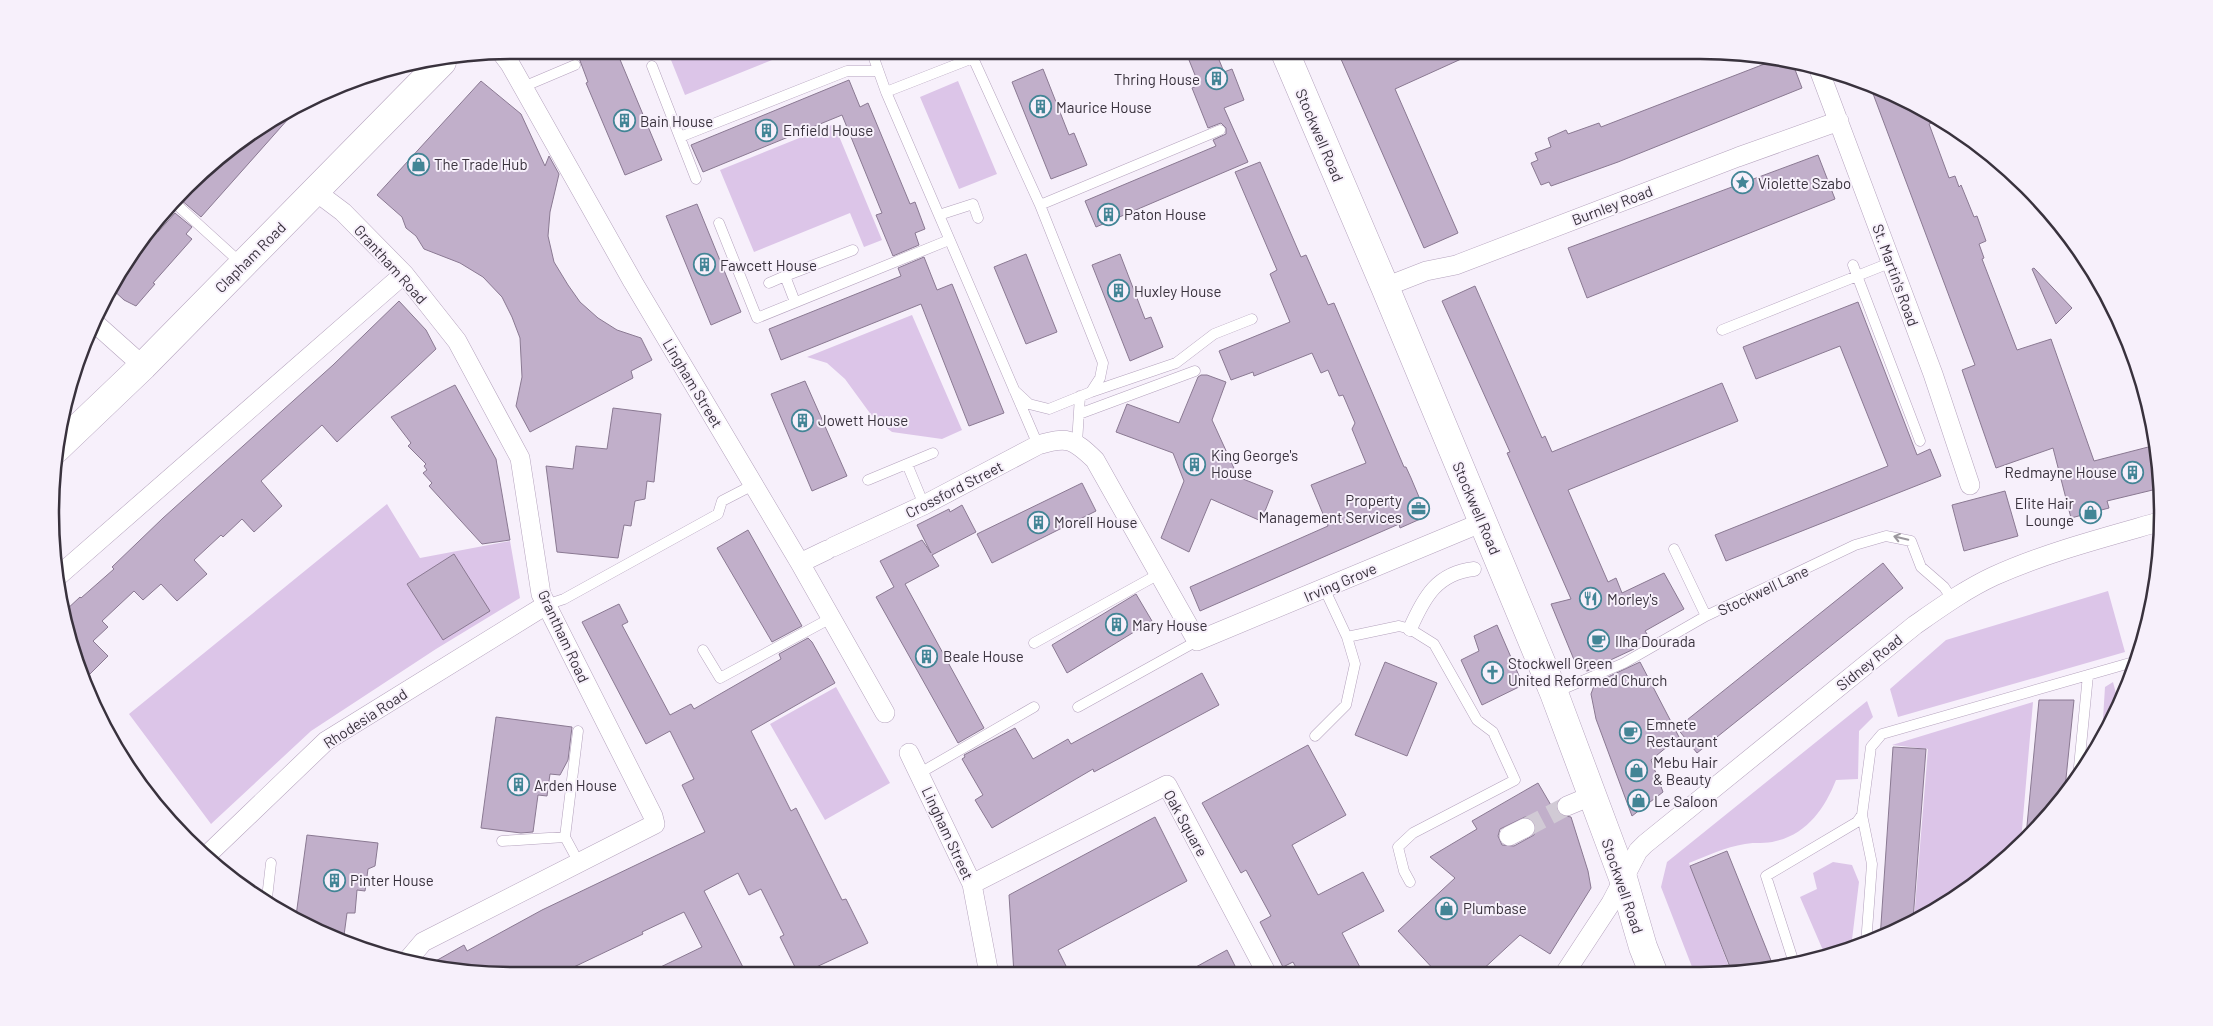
<svg xmlns="http://www.w3.org/2000/svg" width="2213" height="1026" font-family="Barlow,sans-serif">
<style>
.green{fill:#dcc5e8}
.building{fill:#c1afca;stroke:#8a7992;fill-rule:evenodd}
.lines{fill:none;stroke-linecap:round;stroke-linejoin:round}
.minor-tunnel{stroke:#d1cad5;stroke-width:19;stroke-dasharray:19 9;stroke-linecap:butt}
.service-casing{stroke:#b4a2bd;stroke-width:11}
.pedestrian-casing{stroke:#b4a2bd;stroke-width:15}
.minor-casing{stroke:#b4a2bd;stroke-width:20}
.trunk-casing{stroke:#b4a2bd;stroke-width:29}
.service{stroke:#fff;stroke-width:10}
.pedestrian{stroke:#fff;stroke-width:14}
.minor{stroke:#fff;stroke-width:19}
.trunk{stroke:#fff;stroke-width:28}
.oneway{stroke:#9c989e}
.labels{text-anchor:middle;dominant-baseline:central;stroke-width:4;stroke-linejoin:round;paint-order:stroke}
.poi-label{font-size:15px;fill:#39323d;stroke:#f7f0fb;text-anchor:start}
.street-label{font-size:15px;fill:#39323d;stroke:#f7f0fb}
.rim{fill:none;stroke:#39323d;stroke-width:2.5}
</style>
<rect width="100%" height="100%" fill="#f7f0fb"/>
<path class="green" d="M667,50h130l-112,45z
M958,81l39,93 -38,15 -39,-92z
M834,124l48,116 -18,7 -14,-34 -96,39 -34,-82z
M912,315l50,115 -20,9 -50,-7 -20,-16 -27,-37 -18,-16 -20,-6z
M387,504l33,54 90,-17 10,57 -84,51 -125,82 -100,93 -82,-110z
M2108,591l17,61 -227,65 -8,-28 56,-49z
M2113,682l6,23 -25,43 1,-12 7,-1 3,-48z
M836,687l54,96 -65,37 -55,-96z
M1867,701l6,16 -14,14 -1,48 -22,1c-11,28 -29,54 -60,61 -10,3 -21,1 -31,3 -20,3 -38,12 -56,19l42,109h-37l-33,-85 6,-25z
M2033,702l-12,139 -39,39 -68,39 14,-170 -36,-4z
M1833,862l19,3 7,17 -8,66 -26,7 -25,-58 17,-8 -4,-16z"/>
<path class="building" d="M576,50h40l46,110 -37,15 -39,-92 2,-1z
M1185,50h30l9,22 8,-3 12,31 -20,8 24,54 -152,65 -11,-26 131,-55 -3,-6 13,-6v-6l-5,-5 -13,5 -16,-40 7,-3z
M1337,50h144l-86,39 63,144 -34,15z
M1780,58l11,1 11,29 -184,74 -67,24 -2,-4 -8,3 -10,-22 7,-3 -3,-7 16,-6 -3,-9 18,-8 2,4 31,-11 2,4z
M1043,69l26,66 5,-2 13,32 -36,14 -39,-97z
M849,80l11,27 8,-4 42,101 5,-2 10,27 -10,4 4,12 -26,11 -17,-41 6,-2 -40,-98 -139,57 -12,-27z
M481,81l40,33 24,52 4,-10 10,18 -9,38 -2,24 6,26 14,23 12,17 18,16 19,12 24,8 11,22 -21,11 2,7 -103,54 -14,-26 6,-29 -2,-39 -8,-21 -10,-20 -19,-20 -23,-14 -36,-14 -8,-13 -10,-8 -4,-11 -25,-22z
M1869,83l72,36 -12,5 20,54 6,-2 4,11 2,-2 13,32 3,-1 9,25 -7,3 5,14 -2,1 35,91 34,-11 43,122 62,-16 5,43 -54,13 2,7 -38,10 -18,-70 -57,20 -34,-98 13,-5z
M283,111l6,7 -88,99 -21,-18 28,-34z
M1818,155l17,44 -248,99 -19,-50z
M1260,162l41,95 5,-2 22,50 6,-2 70,164h2l5,11 16,38 -27,12 -1,-4 -199,87 -10,-24 138,-61 -17,-41 55,-22 -14,-34 3,-6 -12,-28 -4,1 -11,-26 -7,3 -9,-20 -58,23 -1,-4 -22,8 -12,-29 71,-29 -20,-48 7,-4 -42,-98z
M697,204l44,108 -30,13 -45,-109z
M175,213l17,14 -6,7 6,5 -39,44 2,1 -19,22 -12,-6 -14,-13 2,-5 43,-53 3,3z
M1026,254l31,78 -31,12 -32,-77z
M1120,254l25,65 6,-2 12,30 -33,14 -38,-96z
M924,257l13,33 15,-6 52,129 -35,13 -48,-122 -140,56 -12,-31 132,-53 -3,-8z
M2034,268l38,40 -16,16 -24,-55z
M1475,286l67,152 3,-2 7,16 170,-69 16,38 -170,69 40,92 8,-4 6,15 42,-20 20,36 -39,22 2,3 -15,10 2,5 -47,22 -10,-4 -26,-63 20,-5 -64,-146 3,-1 -68,-151z
M399,301l27,29 10,19 -99,93 -15,-17 -61,56 21,25 -28,26 -12,-13 -19,18 -2,-2 -27,25 13,14 -30,27 -16,-17 -18,16 -9,-9 -32,30 6,6 -15,14 15,15 -21,21 -27,-71 5,5 15,-14 1,1 33,-29 -2,-2 51,-49 170,-153z
M1858,302l59,153 13,-6 11,27 -215,85 -11,-26 173,-69 -48,-120 -84,33 -13,-32z
M1201,375h6l19,7 -14,38 26,57 35,14 -12,30 -50,-22 -22,53 -28,-14 23,-57 -11,-28 -57,-21 11,-28 52,19 19,-46z
M805,381l42,95 -35,15 -41,-97z
M455,385l41,74 14,81 -28,4 -53,-58 3,-3 -9,-10 4,-3 -3,-4 2,-2 -18,-18 3,-3 -20,-26z
M613,408l48,6 -7,68 -7,-1 -2,18 -10,2 -4,25 -7,-1 -6,33 -61,-6 -11,-86 27,3 3,-23 31,3z
M1082,483l14,28 -104,52 -15,-29z
M2005,491l13,45 -54,15 -12,-46z
M962,505l14,27 -44,23 7,11 -34,18 79,144 -26,15 -82,-146 18,-10 -14,-26 42,-21 9,13 -14,-28 32,-16 1,3z
M748,530l54,96 -30,16 -55,-94z
M454,554l36,57 -47,29 -36,-56z
M1883,563l20,25 -206,165 -20,-25z
M1136,594l16,27 -85,52 -15,-28z
M619,604l9,18 -6,3 48,90 21,-11 3,5 87,-50 -2,-5 29,-16 4,4 23,41 -84,48 40,80 5,-3 46,92 4,-1 22,44 -69,32 -19,-38 4,-2 -23,-46 -12,6 -11,-22 -34,18 43,84 -105,1 60,-29 -18,-35 -42,20 1,2 -88,42h-42l-88,-9 39,-22 3,6 75,-41 163,-78 -23,-47 12,-6 -24,-48 -24,13 -64,-122z
M1497,625l26,60 -41,20 -21,-45 18,-9 -5,-15z
M1385,662l52,21 -30,73 -52,-21z
M1640,662l39,75 -28,23 12,32 -31,24 -36,-97 -5,-25 4,-11z
M1202,673l17,32 -125,67 -1,-3 -101,59 -17,-28 8,-5 -21,-36 3,-2 -1,-2 51,-27 18,31 35,-20 3,5z
M2039,700h35l-10,98 -38,38z
M496,717l76,10 -4,33 -8,15 -10,-1 -3,22 -9,-1 -5,37 -12,1 -40,-5z
M1308,745l38,70 -54,30 26,50 45,-23 21,39 -42,22 21,40h-64l-6,-11 -10,5 -23,-45 11,-6 -25,-46 -5,3 -39,-70z
M1893,747l33,2 -13,171 -33,19z
M1538,783l14,24 4,-2 4,10 11,2 17,54 3,17 -41,66 -30,-19 -41,38h-42l-39,-42 57,-53 -25,-21 47,-28 -5,-8zM1525,817l6,1 4,5 -1,12 -20,11 -12,-1 -4,-9 2,-7z
M1155,817l32,64 -129,69 12,24h-56l-5,-79z
M307,835l71,8 -3,23 -7,3 -3,22 -8,-1 -2,23h-8l-4,30 -7,-2 -40,-25z
M1727,851l47,117 -13,4h-29l-42,-106z
M1227,950l12,24h-56z"/>
<g class="lines">
<path class="minor-tunnel" d="M1525,828l42,-22"/>
<defs>
<path id="service" d="M871,50l15,42 152,353
M972,50l1,8 67,147 63,158 -3,15 -9,14 -42,17 -20,-5 -15,-14
M652,66l44,113
M523,87l52,-22
M886,92l87,-34
M680,137l167,-66h31
M176,204l66,60
M1040,205l180,-75
M939,215l34,-11 5,14
M719,223l38,95 192,-78
M1853,265l67,176
M769,283l16,-7
M795,302l-10,-26 68,-26
M1722,330l170,-68
M1091,392l85,-29 38,-29 38,-15
M1079,414l116,-43
M1077,443l3,-47
M907,464l17,41
M868,480l65,-27
M1674,549l32,67
M546,605l18,-6 154,-85 4,-13 31,-16
M1347,637l52,-11 11,3 24,15 43,76 16,12 22,48 -102,53 -15,14 6,24 6,11
M1034,643l125,-69
M703,650l17,28 111,-60
M1554,693l70,-30 82,-47 149,-71 31,-9 25,5 10,26 23,20 8,12
M1078,707l119,-66
M1315,736l31,-31 9,-41 -8,-27 -23,-49
M920,773l114,-66
M2078,777l10,-102
M565,837l13,-106
M502,841l63,-4 14,26
M267,898l4,-35
M1866,944l6,-80 -10,-49 9,-68 11,-13 255,-73
M1794,963l-28,-87 91,-54 5,-7"/>
<path id="pedestrian" d="M1410,629c14,-32 27,-56 64,-60"/>
<path id="minor" d="M501,52l9,12 123,218 167,281 85,150
M1818,67l115,307 37,111
M315,191l28,21 61,62 53,67 63,117 21,136 112,222 2,8 -232,118 -17,20
M1385,287l41,-16 30,-6 282,-108 101,-36
M96,324l47,42
M833,547l91,-42 114,-60c30,-9 35,-6 57,15l102,181 286,-119
M800,563l27,-13
M56,578l348,-304
M909,753l63,131 17,90
M1567,806l24,-10
M1509,836l16,-8
M205,857l121,-116 220,-136
M972,884l195,-99 100,189
M1565,973l46,-70 27,-52 7,-7 270,-219c26,-18 51,-36 79,-49 53,-24 112,-39 168,-55"/>
<path id="trunk" d="M1284,50l101,237 169,406 69,185 20,69 10,25
M56,449l87,-83 299,-304"/>
</defs>
<use href="#service" class="service-casing"/>
<use href="#pedestrian" class="pedestrian-casing"/>
<use href="#minor" class="minor-casing"/>
<use href="#trunk" class="trunk-casing"/>
<use href="#service" class="service"/>
<use href="#pedestrian" class="pedestrian"/>
<use href="#minor" class="minor"/>
<use href="#trunk" class="trunk"/>
</g>
<defs><path id="oneway-shaft" d="M-6 0H5M1.5-3L5.5 0L1.5 3" fill="none" stroke-width="1.6" stroke-linecap="round" stroke-linejoin="round" transform="scale(1.25)"/></defs>
<use class="oneway" href="#oneway-shaft" transform="translate(1901 538) rotate(-167)"/>
<defs>
<symbol id="building-ring" viewBox="-11 -11 22 22"><circle r="9.5" fill="#f7f0fb" stroke="#438596" stroke-width="1.5"/><path d="M-4-6H4V6H1V3H-1V6H-4ZM-2.5-4.3h1.7v1.8h-1.7ZM.8-4.3h1.7v1.8H.8ZM-2.5-1h1.7V.8h-1.7ZM.8-1h1.7V.8H.8Z" fill="#438596"/></symbol>
<symbol id="shop-ring" viewBox="-11 -11 22 22"><circle r="9.5" fill="#f7f0fb" stroke="#438596" stroke-width="1.5"/><path d="M-5-2.5h2.3a2.7 3.5 0 0 1 5.4 0H5L5.5 6h-11ZM-1.5-2.5h3a1.5 2.3 0 0 0-3 0Z" fill="#438596"/></symbol>
<symbol id="sight-ring" viewBox="-11 -11 22 22"><circle r="9.5" fill="#f7f0fb" stroke="#438596" stroke-width="1.5"/><path d="M0-6L1.8-2.2L6-1.7L2.9 1.2L3.7 5.4L0 3.3L-3.7 5.4L-2.9 1.2L-6-1.7L-1.8-2.2Z" fill="#438596"/></symbol>
<symbol id="office-ring" viewBox="-11 -11 22 22"><circle r="9.5" fill="#f7f0fb" stroke="#438596" stroke-width="1.5"/><path d="M-6-3h4V-5.5h4V-3h4V5H-6ZM-1-4.5V-3h2v-1.5ZM-6 0V1H6V0Z" fill="#438596"/></symbol>
<symbol id="restaurant-ring" viewBox="-11 -11 22 22"><circle r="9.5" fill="#f7f0fb" stroke="#438596" stroke-width="1.5"/><path d="M-5-6h1v4h1v-4h1v4h1v-4h1v5L-1.5 .5V6h-2V.5L-5-1ZM5-6V6H3V1.5H1.5Q1.5-4 5-6Z" fill="#438596"/></symbol>
<symbol id="cafe-ring" viewBox="-11 -11 22 22"><circle r="9.5" fill="#f7f0fb" stroke="#438596" stroke-width="1.5"/><path d="M-5.5-4.5H6V0H3Q3 3.5 0 3.5H-2.5Q-5.5 3.5-5.5 0ZM3-3.2v2h1.7v-2ZM-6 4.5H4V6H-6Z" fill="#438596"/></symbol>
<symbol id="church-ring" viewBox="-11 -11 22 22"><circle r="9.5" fill="#f7f0fb" stroke="#438596" stroke-width="1.5"/><path d="M-1.2-6h2.4v3.5h3.3v2.4h-3.3V6h-2.4V-.1h-3.3v-2.4h3.3Z" fill="#438596"/></symbol>
</defs>
<g fill-rule="evenodd">
<use href="#building-ring" x="1204" y="66" width="25" height="25"/>
<use href="#building-ring" x="1028" y="94" width="25" height="25"/>
<use href="#building-ring" x="612" y="108" width="25" height="25"/>
<use href="#building-ring" x="754" y="118" width="25" height="25"/>
<use href="#shop-ring" x="406" y="152" width="25" height="25"/>
<use href="#sight-ring" x="1730" y="170" width="25" height="25"/>
<use href="#building-ring" x="1096" y="202" width="25" height="25"/>
<use href="#building-ring" x="692" y="252" width="25" height="25"/>
<use href="#building-ring" x="1106" y="278" width="25" height="25"/>
<use href="#building-ring" x="790" y="408" width="25" height="25"/>
<use href="#building-ring" x="1182" y="452" width="25" height="25"/>
<use href="#building-ring" x="2120" y="460" width="25" height="25"/>
<use href="#office-ring" x="1406" y="496" width="25" height="25"/>
<use href="#shop-ring" x="2078" y="500" width="25" height="25"/>
<use href="#building-ring" x="1026" y="510" width="25" height="25"/>
<use href="#restaurant-ring" x="1578" y="586" width="25" height="25"/>
<use href="#building-ring" x="1104" y="612" width="25" height="25"/>
<use href="#cafe-ring" x="1586" y="628" width="25" height="25"/>
<use href="#building-ring" x="914" y="644" width="25" height="25"/>
<use href="#church-ring" x="1480" y="660" width="25" height="25"/>
<use href="#cafe-ring" x="1618" y="720" width="25" height="25"/>
<use href="#shop-ring" x="1624" y="758" width="25" height="25"/>
<use href="#building-ring" x="506" y="772" width="25" height="25"/>
<use href="#shop-ring" x="1626" y="788" width="25" height="25"/>
<use href="#building-ring" x="322" y="868" width="25" height="25"/>
<use href="#shop-ring" x="1434" y="896" width="25" height="25"/>
</g>
<g class="labels">
<g class="poi-label">
<text x="1200" y="79" text-anchor="end">Thring House</text>
<text x="1056" y="107">Maurice House</text>
<text x="640" y="121">Bain House</text>
<text x="783" y="130">Enfield House</text>
<text x="434" y="164">The Trade Hub</text>
<text x="1758" y="183">Violette Szabo</text>
<text x="1124" y="214">Paton House</text>
<text x="720" y="265">Fawcett House</text>
<text x="1134" y="291">Huxley House</text>
<text x="818" y="420">Jowett House</text>
<text x="1211" y="455">King George's<tspan x="1211" dy="17">House</tspan></text>
<text x="2117" y="472" text-anchor="end">Redmayne House</text>
<text x="1402" y="500" text-anchor="end">Property<tspan x="1402" dy="17">Management Services</tspan></text>
<text x="2074" y="503" text-anchor="end">Elite Hair<tspan x="2074" dy="17">Lounge</tspan></text>
<text x="1054" y="522">Morell House</text>
<text x="1607" y="599">Morley's</text>
<text x="1132" y="625">Mary House</text>
<text x="1615" y="641">Ilha Dourada</text>
<text x="943" y="656">Beale House</text>
<text x="1508" y="663">Stockwell Green<tspan x="1508" dy="17">United Reformed Church</tspan></text>
<text x="1646" y="724">Emnete<tspan x="1646" dy="17">Restaurant</tspan></text>
<text x="1653" y="762">Mebu Hair<tspan x="1653" dy="17">&amp; Beauty</tspan></text>
<text x="534" y="785">Arden House</text>
<text x="1654" y="801">Le Saloon</text>
<text x="350" y="880">Pinter House</text>
<text x="1463" y="908">Plumbase</text>
</g>
<g class="street-label">
<text transform="translate(1320 135) rotate(67)">Stockwell Road</text>
<text transform="translate(1612 205) rotate(-21)">Burnley Road</text>
<text transform="translate(250 257) rotate(-45)">Clapham Road</text>
<text transform="translate(391 264) rotate(48)">Grantham Road</text>
<text transform="translate(1896 275) rotate(70)">St. Martin's Road</text>
<text transform="translate(693 383) rotate(59)">Lingham Street</text>
<text transform="translate(954 489) rotate(-27)">Crossford Street</text>
<text transform="translate(1477 508) rotate(67)">Stockwell Road</text>
<text transform="translate(1340 582) rotate(-23)">Irving Grove</text>
<text transform="translate(1763 590) rotate(-25)">Stockwell Lane</text>
<text transform="translate(564 636) rotate(65)">Grantham Road</text>
<text transform="translate(1869 662) rotate(-39)">Sidney Road</text>
<text transform="translate(365 718) rotate(-33)">Rhodesia Road</text>
<text transform="translate(1186 823) rotate(61)">Oak Square</text>
<text transform="translate(948 833) rotate(65)">Lingham Street</text>
<text transform="translate(1623 886) rotate(71)">Stockwell Road</text>
</g>
</g>
<path d="M0 0H2213V1026H0ZM513 59H1700A454 454 0 0 1 2154 513V513A454 454 0 0 1 1700 967H513A454 454 0 0 1 59 513V513A454 454 0 0 1 513 59Z" fill="#f7f0fb" fill-rule="evenodd"/>
<path class="rim" d="M513 59H1700A454 454 0 0 1 2154 513V513A454 454 0 0 1 1700 967H513A454 454 0 0 1 59 513V513A454 454 0 0 1 513 59Z"/>
</svg>
